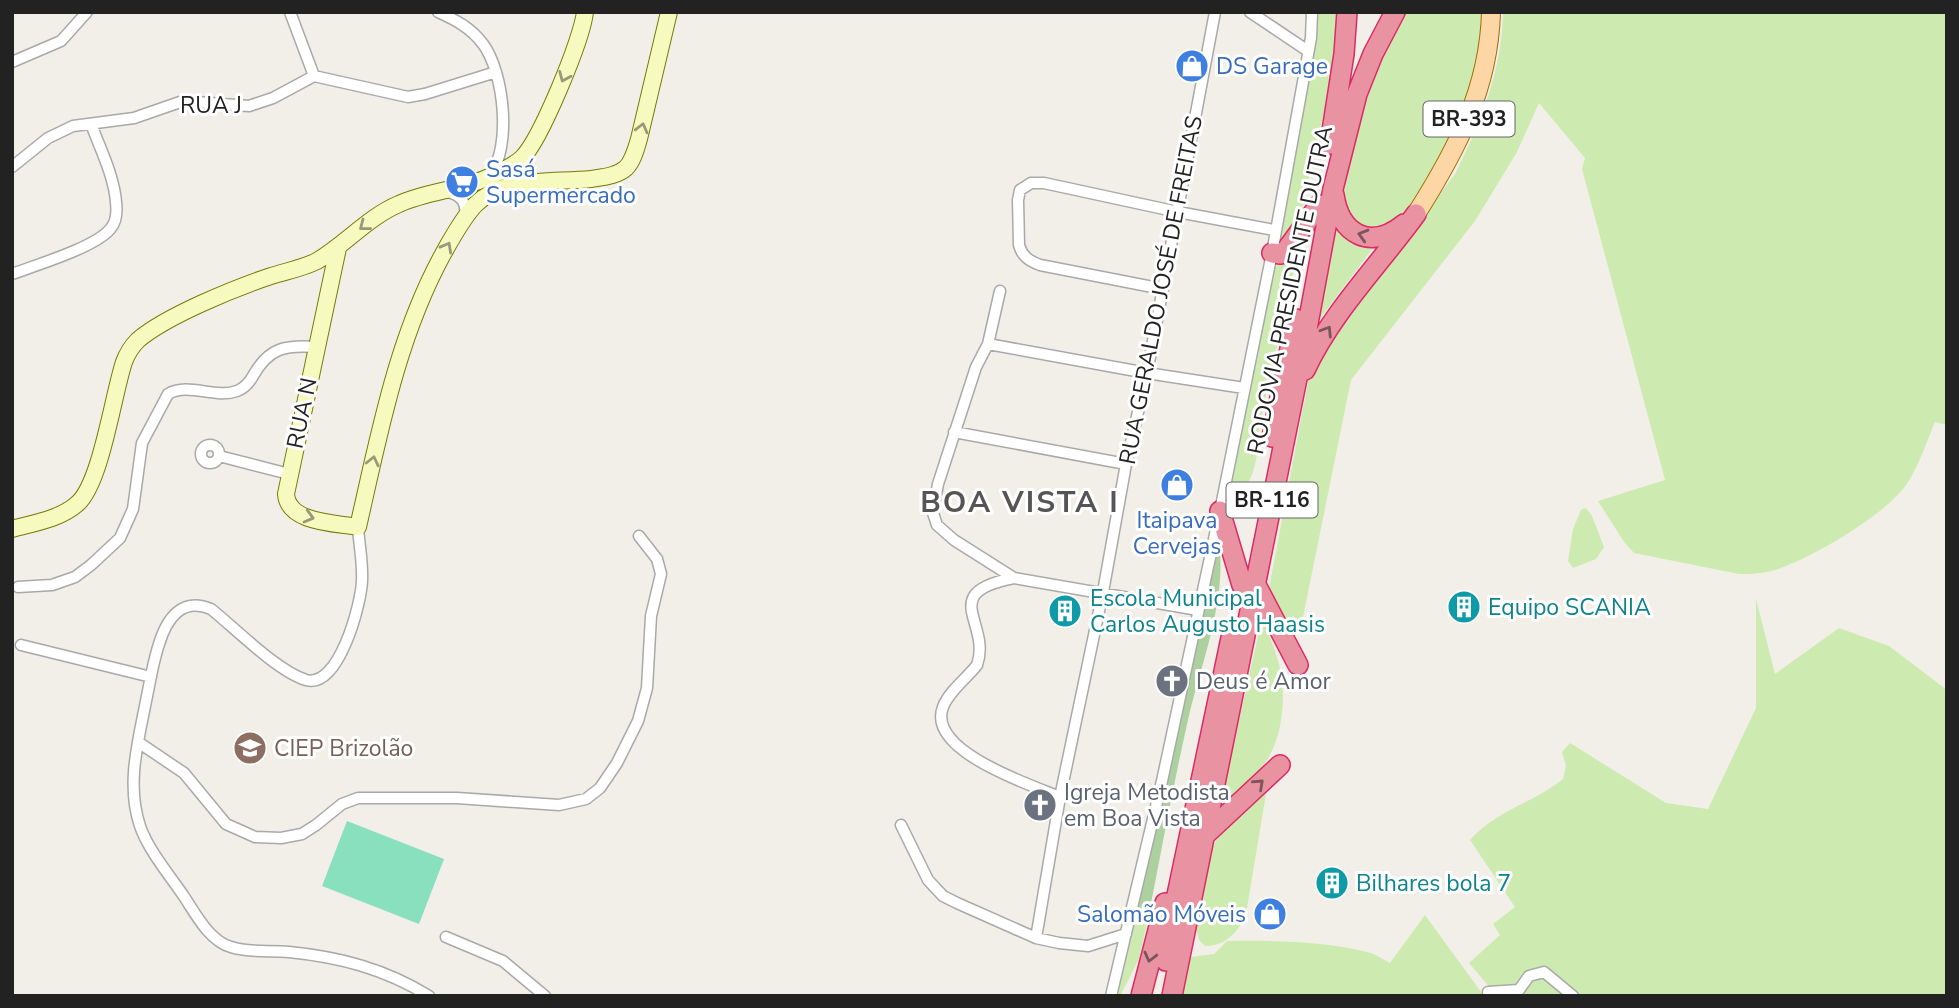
<svg xmlns="http://www.w3.org/2000/svg" width="1959" height="1008" font-family="'Nunito Sans',sans-serif">
<style>
.grass{fill:#cdebb0}
.forest{fill:#add19e}
.pitch{fill:#88e0be}
.lines{fill:none;stroke-linecap:round;stroke-linejoin:round}
.street-casing{stroke:#a9a9a9;stroke-width:13}
.secondary-casing{stroke:#707d05;stroke-width:18}
.primary-casing{stroke:#a06b00;stroke-width:20}
.highway-casing{stroke:#dc2a67;stroke-width:22}
.street{stroke:#fff;stroke-width:10}
.secondary{stroke:#f7fabf;stroke-width:16}
.primary{stroke:#fcd6a4;stroke-width:18}
.highway{stroke:#e892a2;stroke-width:19}
.oneway{stroke:#979978}
.oneway2{stroke:#7b545c}
.labels{text-anchor:middle;dominant-baseline:central;stroke-width:6;stroke-linejoin:round;paint-order:stroke}
.shield{fill:#fff;stroke:#646464;stroke-width:2}
.shield-label{font-size:21px;font-weight:bold;fill:#222}
.shop-label{font-size:23px;fill:#366cbe;stroke:#fff;text-anchor:start}
.street-label{font-size:23px;fill:#222;stroke:#fff}
.culture-label{font-size:23px;fill:#0d838f;stroke:#fff;text-anchor:start}
.worship-label{font-size:23px;fill:#5b616d;stroke:#fff;text-anchor:start}
.education-label{font-size:23px;fill:#785e54;stroke:#fff;text-anchor:start}
.district-label{font-size:30px;font-weight:bold;letter-spacing:2px;fill:#555;stroke:#fff}
</style>
<rect width="100%" height="100%" fill="#f2efe9"/>
<path class="grass" d="M1317,12h25l-9,61 -32,141 -22,31 38,-207z
M1405,12h77l-6,55 -19,63 -48,77 -12,13 -28,14 -32,-31c17,-66 31,-132 68,-191z
M1503,12h444v413l-12,-3c-9,21 -16,44 -29,63 -20,29 -91,71 -125,83 -13,5 -27,6 -42,6l-105,-21 -10,-11 -26,-41 67,-21 -83,-311 3,-11 -46,-55 -22,49 -42,69 -124,159 -51,252 -6,4 -3,-2 -21,-39 -1,-7 40,-211 7,-19 139,-184c26,-52 47,-104 48,-162z
M1336,220l40,24 -60,80z
M1302,234l-43,193c0,18 -3,62 -24,67l-7,-7 31,-135 -1,-13 14,-67z
M1586,508l6,8 12,31 -8,12 -23,9 -5,-7 5,-32 8,-19z
M1756,599l19,75 64,-46 50,18 58,44v306h-450l-28,-33 31,-28 -7,-11 22,-17 -45,-67c28,-31 62,-36 93,-61l3,-13 -4,-14 8,-9 96,60 42,6 48,-101z
M1262,618c6,15 13,31 17,46 8,30 4,76 -15,100 -12,16 -29,28 -44,41z
M1267,788l-21,126c-7,17 -21,33 -41,32l-6,-6 -3,-11 17,-83 8,-13z
M1138,907l10,12 -9,40 -19,37h-8z
M1425,915l59,81h-301l8,-39 23,-3 13,-13c44,-1 101,0 144,12 6,2 13,7 19,10z"/>
<path class="forest" d="M1218,537c11,59 -17,126 -30,183 -15,66 -27,133 -40,199l-10,-12z"/>
<path class="pitch" d="M347,821l97,38 -25,65 -97,-38z"/>
<g class="lines">
<defs>
<path id="street" d="M290,12l24,64
M438,12c18,8 33,16 45,32 21,28 29,103 7,131
M1250,12l58,39
M12,62l49,-21 26,-29
M12,167l36,-29 25,-12 61,-8 49,-17 66,5 24,-8 41,-22 94,21 17,-3 71,-22
M451,193c12,3 16,13 14,25
M12,274c24,-9 85,-27 99,-46 6,-7 6,-17 5,-26 -2,-26 -16,-54 -25,-78
M1163,289l-123,-24c-11,-4 -18,-9 -21,-20l-1,-45 2,-10 11,-7h13l134,29 96,18
M1000,291l-12,53 -12,23 -38,117 -5,29 4,12 17,15 60,38 184,32
M988,344l159,29 97,15
M954,432l172,32
M201 454a9 9 0 1 1 18 0a9 9 0 1 1-18 0Z
M219,456l70,18
M358,527c1,17 5,36 4,54 -1,23 -23,108 -56,99 -29,-9 -70,-51 -95,-71 -29,-12 -44,9 -52,35 -6,18 -9,38 -13,57 -8,41 -20,84 -6,125 8,24 31,51 45,72 11,17 25,43 46,49 18,6 39,3 58,5 51,5 96,17 140,44
M1014,578c-78,15 -22,45 -37,87 -10,13 -28,26 -34,42 -17,44 88,78 117,90
M18,587l34,-2 23,-8 16,-12 29,-27 13,-29 9,-66 26,-49c20,-12 47,5 69,-3 8,-3 12,-8 16,-15 16,-29 33,-31 63,-29
M21,645l130,32
M138,742l46,31 42,51 29,13 26,1 21,-4 14,-9 26,-21 16,-6h99l102,7 27,-6 14,-11 17,-25 21,-42 9,-33 4,-72 10,-42 -4,-15 -18,-23
M901,825l27,55 15,16 14,7 79,35 23,5 29,3 38,-12
M446,937l57,24 42,35
M1036,938l24,-141 43,-205 23,-128 21,-91 68,-361
M1488,992l31,-2 10,-14 15,-4 29,24
M1111,996l51,-215 58,-270 52,-258 39,-215 1,-26"/>
<path id="secondary" d="M338,248l-52,246c2,29 49,29 72,33 21,-92 39,-189 85,-273 9,-16 19,-35 32,-49 28,-29 79,-22 116,-26 12,-2 26,-3 35,-11 7,-7 10,-19 13,-29l30,-127
M12,529c22,-6 48,-10 65,-25 24,-20 36,-109 47,-142 3,-8 7,-15 14,-22 28,-24 97,-52 133,-64 16,-5 32,-8 46,-15 29,-17 51,-44 82,-57 31,-14 66,-14 96,-30 9,-4 20,-9 27,-16 19,-19 60,-119 63,-146"/>
<path id="primary" d="M1416,214c40,-63 73,-125 75,-202"/>
<path id="highway" d="M1330,144l14,-90 3,-42
M1334,195c6,40 37,56 70,29
M1272,253l9,1 6,-5 32,-44
M1305,370c27,-58 74,-105 111,-156
M1272,437l24,-118
M1220,511l22,74
M1255,583l43,82
M1204,836l76,-71
M1166,961l11,-66 54,-257
M1141,996l24,-93
M1172,996l135,-667 26,-140 24,-95 16,-40 22,-42"/>
</defs>
<use href="#street" class="street-casing"/>
<use href="#secondary" class="secondary-casing"/>
<use href="#primary" class="primary-casing"/>
<use href="#highway" class="highway-casing"/>
<use href="#street" class="street"/>
<use href="#secondary" class="secondary"/>
<use href="#primary" class="primary"/>
<use href="#highway" class="highway"/>
</g>
<defs><path id="oneway-chevron" d="M-2-3.5L2.5 0L-2 3.5" fill="none" stroke-width="1.6" stroke-linecap="round" stroke-linejoin="round" transform="scale(1.75)"/></defs>
<g class="oneway">
<use href="#oneway-chevron" transform="translate(564 77) rotate(113)"/>
<use href="#oneway-chevron" transform="translate(642 128) rotate(-76)"/>
<use href="#oneway-chevron" transform="translate(364 226) rotate(142)"/>
<use href="#oneway-chevron" transform="translate(447 247) rotate(-61)"/>
<use href="#oneway-chevron" transform="translate(373 461) rotate(-77)"/>
<use href="#oneway-chevron" transform="translate(309 517) rotate(15)"/>
</g>
<g class="oneway2">
<use href="#oneway-chevron" transform="translate(1363 235) rotate(-164)"/>
<use href="#oneway-chevron" transform="translate(1327 331) rotate(-58)"/>
<use href="#oneway-chevron" transform="translate(1259 784) rotate(-43)"/>
<use href="#oneway-chevron" transform="translate(1150 957) rotate(104)"/>
</g>
<defs>
<symbol id="shop-disc" viewBox="-11 -11 22 22"><circle r="9.5" fill="#3f7fe0" stroke="#fff"/><path d="M-5-2.5h2.3a2.7 3.5 0 0 1 5.4 0H5L5.5 6h-11ZM-1.5-2.5h3a1.5 2.3 0 0 0-3 0Z" fill="#fff"/></symbol>
<symbol id="supermarket-disc" viewBox="-11 -11 22 22"><circle r="9.5" fill="#3f7fe0" stroke="#fff"/><path d="M-6-5.5h2.5l.6 2H6L4.5 2H-2.5L-4.4-4H-6ZM-1.5 3.2a1.3 1.3 0 1 0 .1 0ZM3 3.2a1.3 1.3 0 1 0 .1 0Z" fill="#fff"/></symbol>
<symbol id="building-disc" viewBox="-11 -11 22 22"><circle r="9.5" fill="#0f9aa8" stroke="#fff"/><path d="M-4-6H4V6H1V3H-1V6H-4ZM-2.5-4.3h1.7v1.8h-1.7ZM.8-4.3h1.7v1.8H.8ZM-2.5-1h1.7V.8h-1.7ZM.8-1h1.7V.8H.8Z" fill="#fff"/></symbol>
<symbol id="church-disc" viewBox="-11 -11 22 22"><circle r="9.5" fill="#6b7280" stroke="#fff"/><path d="M-1.2-6h2.4v3.5h3.3v2.4h-3.3V6h-2.4V-.1h-3.3v-2.4h3.3Z" fill="#fff"/></symbol>
<symbol id="school-disc" viewBox="-11 -11 22 22"><circle r="9.5" fill="#8d6e63" stroke="#fff"/><path d="M0-5L7-2L0 1L-7-2ZM-4 1L0 2.5L4 1V4Q0 6-4 4Z" fill="#fff"/></symbol>
</defs>
<g fill-rule="evenodd">
<use href="#shop-disc" x="1173" y="47" width="38" height="38"/>
<use href="#supermarket-disc" x="443" y="163" width="38" height="38"/>
<use href="#shop-disc" x="1158" y="466" width="38" height="38"/>
<use href="#building-disc" x="1445" y="588" width="38" height="38"/>
<use href="#building-disc" x="1046" y="592" width="38" height="38"/>
<use href="#church-disc" x="1153" y="662" width="38" height="38"/>
<use href="#school-disc" x="231" y="729" width="38" height="38"/>
<use href="#church-disc" x="1021" y="786" width="38" height="38"/>
<use href="#building-disc" x="1313" y="864" width="38" height="38"/>
<use href="#shop-disc" x="1251" y="895" width="38" height="38"/>
</g>
<g class="labels">
<g class="shield">
<rect x="1423.5" y="101.5" width="91" height="35" rx="5"/>
<rect x="1226.5" y="482.5" width="91" height="35" rx="5"/>
</g>
<g class="shield-label">
<text x="1469" y="119">BR-393</text>
<text x="1272" y="500">BR-116</text>
</g>
<g class="shop-label">
<text x="1216" y="66">DS Garage</text>
<text x="486" y="169">Sasá<tspan x="486" dy="26">Supermercado</tspan></text>
<text x="1177" y="520" text-anchor="middle">Itaipava<tspan x="1177" dy="26">Cervejas</tspan></text>
<text x="1246" y="914" text-anchor="end">Salomão Móveis</text>
</g>
<g class="street-label">
<text x="211" y="105">RUA J</text>
<text transform="translate(1161 290) rotate(-79)">RUA GERALDO JOSÉ DE FREITAS</text>
<text transform="translate(1290 290) rotate(-78)">RODOVIA PRESIDENTE DUTRA</text>
<text transform="translate(302 413) rotate(-78)">RUA N</text>
</g>
<g class="culture-label">
<text x="1090" y="598">Escola Municipal<tspan x="1090" dy="26">Carlos Augusto Haasis</tspan></text>
<text x="1488" y="607">Equipo SCANIA</text>
<text x="1356" y="883">Bilhares bola 7</text>
</g>
<g class="worship-label">
<text x="1196" y="681">Deus é Amor</text>
<text x="1064" y="792">Igreja Metodista<tspan x="1064" dy="26">em Boa Vista</tspan></text>
</g>
<g class="education-label">
<text x="274" y="748">CIEP Brizolão</text>
</g>
<g class="district-label">
<text x="1020" y="502">BOA VISTA I</text>
</g>
</g>
<rect width="1959" height="1008" fill="none" stroke="#222222" stroke-width="28"/>
</svg>
